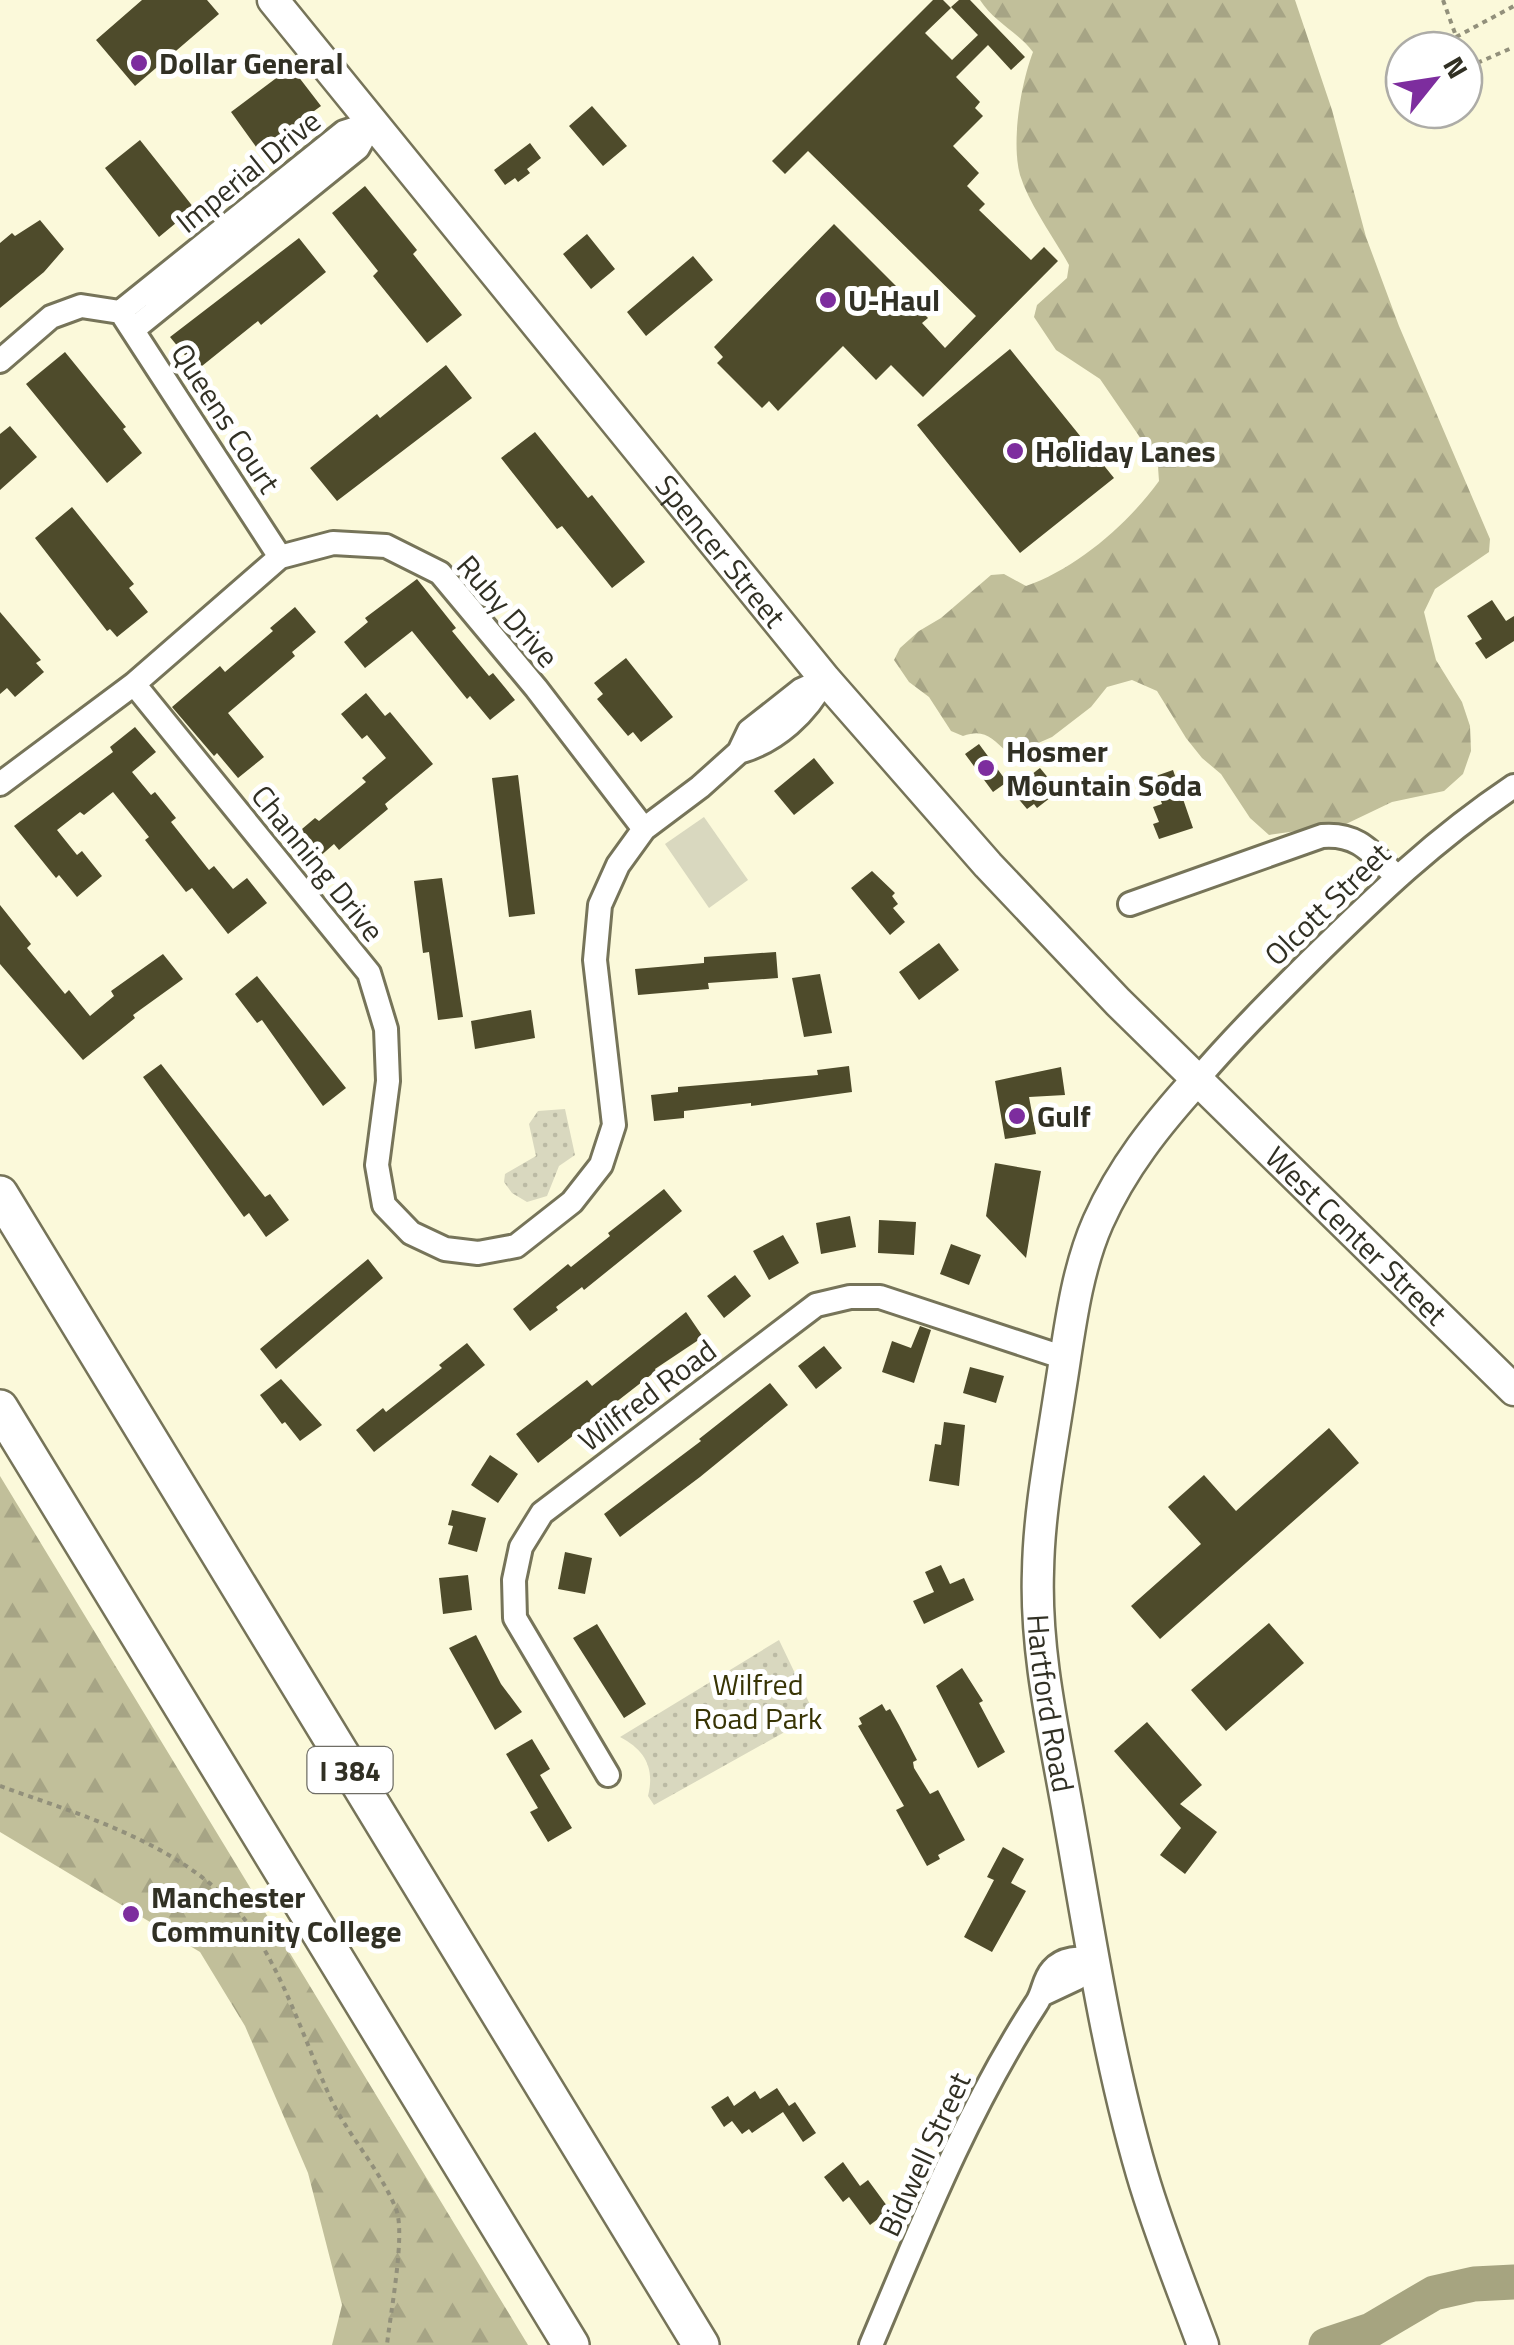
<svg xmlns="http://www.w3.org/2000/svg" width="1514" height="2345" font-family="'Titillium Web',sans-serif">
<style>
.grass{fill:#d9d8bf}
.forest{fill:url(#forest-firs)}
.park{fill:url(#park-dots)}
.lines{fill:none;stroke-linecap:round;stroke-linejoin:round}
.river{stroke:#a6a480;stroke-width:35}
.building{fill:#4e4b2b}
.minor-casing{stroke:#767459;stroke-width:28}
.major-casing{stroke:#767459;stroke-width:35}
.highway-casing{stroke:#767459;stroke-width:40}
.path{stroke:#92907b;stroke-width:4;stroke-dasharray:5 5;stroke-linecap:butt}
.minor{stroke:#fff;stroke-width:22}
.major{stroke:#fff;stroke-width:30}
.highway{stroke:#fff;stroke-width:35}
.poi-dot{fill:#7d2d9e;stroke:#fff;stroke-width:4}
.labels{text-anchor:middle;dominant-baseline:central;stroke-width:10;stroke-linejoin:round;paint-order:stroke}
.shield{fill:#fff;stroke:#6f6e66;stroke-width:2.5}
.shield-label{font-size:28px;font-weight:bold;fill:#313024}
.poi-label{font-size:30px;font-weight:bold;fill:#313024;stroke:#fff;text-anchor:start}
.street-label{font-size:30px;fill:#313024;stroke:#fff}
.park-label{font-size:30px;fill:#383405;stroke:#fff}
</style>
<defs>
<pattern id="forest-firs" width="22" height="20" patternUnits="userSpaceOnUse" patternTransform="scale(2.5)"><rect width="22" height="20" fill="#c1bf9a"/><path d="M5 1l3.5 6h-7zM16 11l3.5 6h-7z" fill="#a6a485"/></pattern>
<pattern id="park-dots" width="8" height="8" patternUnits="userSpaceOnUse" patternTransform="scale(2.5)"><rect width="8" height="8" fill="#d9d8bf"/><path d="M2 2h.1M6 6h.1" fill="none" stroke="#bbbaa4" stroke-width="1.8" stroke-linecap="round"/></pattern>
</defs>
<rect width="100%" height="100%" fill="#fbf9da"/>
<path class="grass" d="M704,817l44,63 -39,28 -44,-64z"/>
<path class="forest" d="M980,0h315l37,110 34,127 33,89 91,213 -1,13 -54,37 -11,23 12,48 26,42 8,24 1,25 -8,23 -19,17 -52,11 -46,22 -77,11 -19,-17 -29,-44 -19,-16 -16,-20 -29,-47 -25,-11 -25,7 -16,20 -39,30 -32,14 -13,1c-15,-14 -23,-24 -44,-16l-12,-5 -22,-34 -20,-15 -15,-22 6,-12 19,-17 22,-13 50,-43 13,-1 22,12c50,-17 102,-62 133,-105l-1,-14 -6,-12 -52,-76 -44,-29 -22,-33 3,-12 30,-27 2,-13c-16,-29 -39,-59 -49,-90 -9,-33 1,-92 13,-123 -15,-20 -39,-30 -53,-52z
M0,1476l528,869h-196l10,-40 -34,-132 -63,-147 -45,-74 -200,-120z"/>
<path class="park" d="M565,1109l10,46 -16,11 -12,30 -20,6 -15,-9 -8,-11 1,-8 31,-18 -7,-32 9,-13z
M779,1640l36,75 -161,90 -6,-9c7,-28 -3,-46 -28,-59z"/>
<g class="lines">
<path class="river" d="M1326,2345l45,-15 63,-37 40,-9 40,-2"/>
</g>
<path class="building" d="M142,0h65l12,14 -84,72 -39,-46z
M933,0h10l8,8 -26,25 27,27 26,-25 -27,-28 8,-7h11l55,57 -14,13 -23,-25 -32,32 24,25 -5,6 8,8 -30,30 26,27 -12,13 18,18 -6,6 52,50 13,-13 14,14 -135,136 -32,-32 -15,15 -33,-34 -65,65 -9,-10 -7,7 -45,-45 6,-6 -9,-10 120,-123 94,94 -6,5 23,25 31,-32 -168,-165 -23,23 -13,-13z
M291,67l30,39 -62,45 -28,-39z
M592,106l35,40 -24,20 -34,-40z
M140,140l54,68 -35,29 -54,-69z
M530,143l11,15 -14,11 3,4 -12,9 -3,-4 -10,7 -11,-15z
M365,186l52,64 -4,4 49,61 -35,28 -54,-67 5,-5 -46,-58z
M40,220l24,29 -20,23 -44,36v-65l12,-10 3,3z
M587,234l28,35 -24,20 -28,-35z
M299,238l27,34 -65,53 -3,-4 -61,49 -27,-33z
M693,256l20,24 -67,56 -19,-24z
M1010,349l104,129 -94,75 -103,-128z
M65,352l61,75 -3,2 19,24 -35,30 -81,-99z
M446,365l26,33 -135,103 -27,-33 67,-54 3,4z
M10,426l27,31 -37,33v-56z
M535,432l53,66 4,-3 53,67 -33,26 -50,-62 -5,3 -56,-71z
M72,507l62,77 -5,4 19,24 -31,25 -7,-8 -3,2 -72,-93z
M417,579l39,49 -4,3 37,45 4,-3 22,27 -25,20 -20,-24 -3,3 -55,-68 -47,37 -21,-26 24,-20 -3,-4z
M1492,600l14,21 8,-5v25l-28,18 -11,-16 7,-4 -15,-23z
M295,607l21,25 -24,20 3,4 -67,57 36,44 -26,21 -21,-25 -3,3 -42,-49 48,-41 5,6 48,-41 -3,-3z
M0,612l41,48 -5,3 8,9 -29,25 -8,-9 -7,6z
M626,658l47,59 -32,25 -8,-10 -5,4 -31,-37 6,-5 -9,-11z
M366,693l19,23 5,-4 43,52 -48,40 3,5 -49,41 -5,-6 -24,21 -21,-25 26,-22 4,3 47,-39 -4,-4 24,-20 -19,-23 -5,4 -21,-25z
M135,727l21,25 -24,20 19,23 4,-3 21,26 -5,4 38,48 5,-4 19,23 14,-11 20,25 -39,31 -36,-46 -6,4 -41,-52 4,-3 -36,-45 -29,23 -4,-3 -23,18 20,25 5,-4 20,25 -25,21 -18,-22 -3,3 -42,-52 99,-74 -3,-5z
M979,744l28,38 -14,10 -28,-38z
M814,758l20,25 -40,32 -20,-24z
M1040,768l19,23 -22,17 -3,-4 -7,5 -16,-19z
M1173,770l20,58 -34,11 -6,-15 6,-2 -6,-15 9,-3 -9,-27z
M518,775l17,139 -26,3 -17,-139z
M872,871l23,22 -3,3 6,8 -5,4 12,14 -15,13 -39,-47z
M442,878l21,139 -25,3 -9,-68 -6,1 -9,-72z
M0,905l31,39 -4,4 38,46 4,-4 21,26 24,-20 -3,-5 52,-37 20,25 -50,36 2,3 -52,42 -83,-96z
M939,943l20,27 -40,30 -20,-28z
M776,952l2,26 -70,5 1,6 -71,6 -3,-26 69,-6v-6z
M820,974l12,59 -28,4 -12,-59z
M257,976l89,112 -23,18 -61,-86 -5,3 -22,-29z
M531,1010l4,28 -60,11 -4,-28z
M161,1064l104,133 5,-3 19,26 -23,17 -17,-24 -5,4 -101,-140z
M849,1066l3,26 -101,14v-3l-67,8v7l-30,3 -3,-26 27,-3v-5l140,-12 -1,-5z
M1061,1067l4,28 -36,2 7,37 -31,5 -10,-58z
M995,1163l46,8 -15,87 -40,-42z
M664,1189l18,22 -98,79 -2,-3 -26,20 2,3 -28,21 -17,-22 55,-45 3,3 39,-31 -2,-3z
M850,1216l6,31 -35,7 -5,-31z
M879,1220l37,2 -2,33 -36,-2z
M783,1235l16,28 -30,17 -16,-29z
M951,1244l30,11 -12,30 -29,-11z
M368,1259l15,19 -107,91 -16,-20z
M735,1275l16,21 -27,22 -17,-22z
M686,1312l17,25 -48,32 1,2 -118,92 -22,-29 71,-54 5,6z
M920,1326l11,4 -17,53 -32,-11 10,-31 19,7z
M467,1343l18,22 -111,87 -18,-22 27,-22 3,4 56,-44 -3,-3z
M824,1346l18,22 -26,21 -18,-23z
M970,1367l34,9 -8,27 -33,-10z
M281,1379l41,46 -22,16 -15,-19 -3,2 -22,-29z
M770,1383l18,22 -88,72 -80,60 -16,-23 97,-73 -2,-2z
M944,1422l21,3 -6,61 -30,-5 6,-37 6,1z
M1329,1428l30,35 -199,176 -29,-33 70,-62 -33,-37 36,-32 32,36z
M490,1455l28,19 -20,29 -27,-18z
M452,1510l34,8 -9,34 -29,-8 5,-18 -5,-1z
M565,1552l27,6 -7,36 -27,-5z
M941,1565l9,19 14,-6 10,22 -50,24 -11,-23 21,-9 -9,-20z
M468,1575l4,35 -29,4 -4,-36z
M1269,1623l35,40 -78,68 -35,-41z
M597,1624l49,80 -22,14 -51,-80z
M476,1635l25,49 21,28 -27,18 -46,-82z
M962,1668l21,33 -4,2 26,49 -27,16 -42,-82z
M882,1704l4,7 4,-2 9,16 18,35 -4,2 1,6 16,26 8,-4 27,50 -27,15 2,4 -13,7 -31,-56 8,-4 -46,-80 4,-2 -3,-6z
M1147,1722l55,63 -22,19 37,28 -32,42 -25,-19 21,-27 -67,-77z
M532,1739l18,30 -10,6 32,53 -24,14 -18,-30 8,-4 -32,-54z
M1003,1847l21,12 -13,24 15,8 -34,61 -28,-15 30,-57 -7,-3z
M777,2088l12,18 6,-4 21,31 -13,9 -20,-30 -31,21 -3,-4 -7,5 -10,-13 -8,6 -13,-20 17,-11 6,10 21,-15 5,8z
M843,2162l17,24 8,-6 22,30 -20,15 -21,-28 -6,5 -19,-25z"/>
<g class="lines">
<defs>
<path id="minor" d="M124,317l156,240
M134,329l224,-181 14,-25
M0,361l51,-44 30,-11 39,6 224,-180 28,-9
M134,684l235,289 17,56 2,52 -11,84 7,40 27,28 34,16 33,4 38,-7 56,-44 29,-37 13,-40 -19,-165 5,-55 18,-40 26,-36 56,-42 39,-35 10,-21 52,-41 24,-11
M739,752c38,-11 68,-39 86,-73
M0,784l134,-100 146,-127 53,-14 53,3 54,27 96,115 108,141
M1130,904l192,-68c36,-3 49,16 74,40
M1197,1080c35,-41 73,-79 112,-118 67,-66 126,-123 205,-176
M608,1775l-93,-157 -1,-38 7,-33 21,-34 274,-208 34,-8h30l185,61
M871,2345c49,-116 96,-235 165,-341 8,-11 7,-24 16,-34 10,-12 28,-14 42,-8l-17,16 -34,16"/>
<g id="major">
<path id="s1" d="M273,0l552,679 163,186 130,137 396,388"/>
<path id="s2" d="M1197,1080c-40,44 -75,88 -99,142 -23,52 -29,114 -38,169 -9,60 -21,120 -22,180 -3,83 17,166 31,247 21,119 39,240 73,356 17,58 40,114 61,171"/>
</g>
<path id="highway" d="M0,1194l701,1151
M0,1408l571,937"/>
</defs>
<use href="#minor" class="minor-casing"/>
<use href="#major" class="major-casing"/>
<use href="#highway" class="highway-casing"/>
<path class="path" d="M1443,0l18,50
M1456,37l58,-31
M1464,58l4,9 46,-20
M0,1786c89,32 198,62 253,145 34,52 52,111 77,166 18,39 50,72 66,112 10,24 -6,106 -9,136"/>
<use href="#minor" class="minor"/>
<use href="#major" class="major"/>
<use href="#highway" class="highway"/>
</g>
<g class="poi-dot">
<circle cx="139" cy="63" r="10"/>
<circle cx="828" cy="300" r="10"/>
<circle cx="1015" cy="451" r="10"/>
<circle cx="986" cy="768" r="10"/>
<circle cx="1017" cy="1116" r="10"/>
<circle cx="131" cy="1914" r="10"/>
</g>
<g class="labels">
<rect class="shield" x="307.5" y="1747" width="85" height="46" rx="8"/>
<g class="shield-label">
<text x="350" y="1770">I 384</text>
</g>
<g class="poi-label">
<text x="159" y="63">Dollar General</text>
<text x="848" y="300">U-Haul</text>
<text x="1035" y="451">Holiday Lanes</text>
<text x="1006" y="751">Hosmer<tspan x="1006" dy="34">Mountain Soda</tspan></text>
<text x="1037" y="1116">Gulf</text>
<text x="151" y="1897">Manchester<tspan x="151" dy="34">Community College</tspan></text>
</g>
<g class="street-label">
<text transform="translate(248 171) rotate(-39)">Imperial Drive</text>
<text transform="translate(226 418) rotate(57)">Queens Court</text>
<text stroke="none"><textPath href="#s1" startOffset="710">Spencer Street</textPath></text>
<text transform="translate(508 611) rotate(49)">Ruby Drive</text>
<text transform="translate(318 863) rotate(51)">Channing Drive</text>
<text transform="translate(1327 904) rotate(-44)">Olcott Street</text>
<text stroke="none"><textPath href="#s1" startOffset="1645">West Center Street</textPath></text>
<text transform="translate(647 1395) rotate(-37)">Wilfred Road</text>
<text stroke="none"><textPath href="#s2" startOffset="662">Hartford Road</textPath></text>
<text transform="translate(924 2154) rotate(-65)">Bidwell Street</text>
</g>
<g class="park-label">
<text x="758" y="1684">Wilfred<tspan x="758" dy="34">Road Park</tspan></text>
</g>
</g>
<g transform="translate(1434 80) rotate(60)"><circle r="48" fill="#ffffff" stroke="#adaca7" stroke-width="2.5"/>
<path d="M0-8L18 38L0 25L-18 38Z" fill="#7d2d9e"/>
<text y="-15" font-size="28" font-weight="bold" text-anchor="middle" fill="#313024">N</text>
</g>
</svg>
